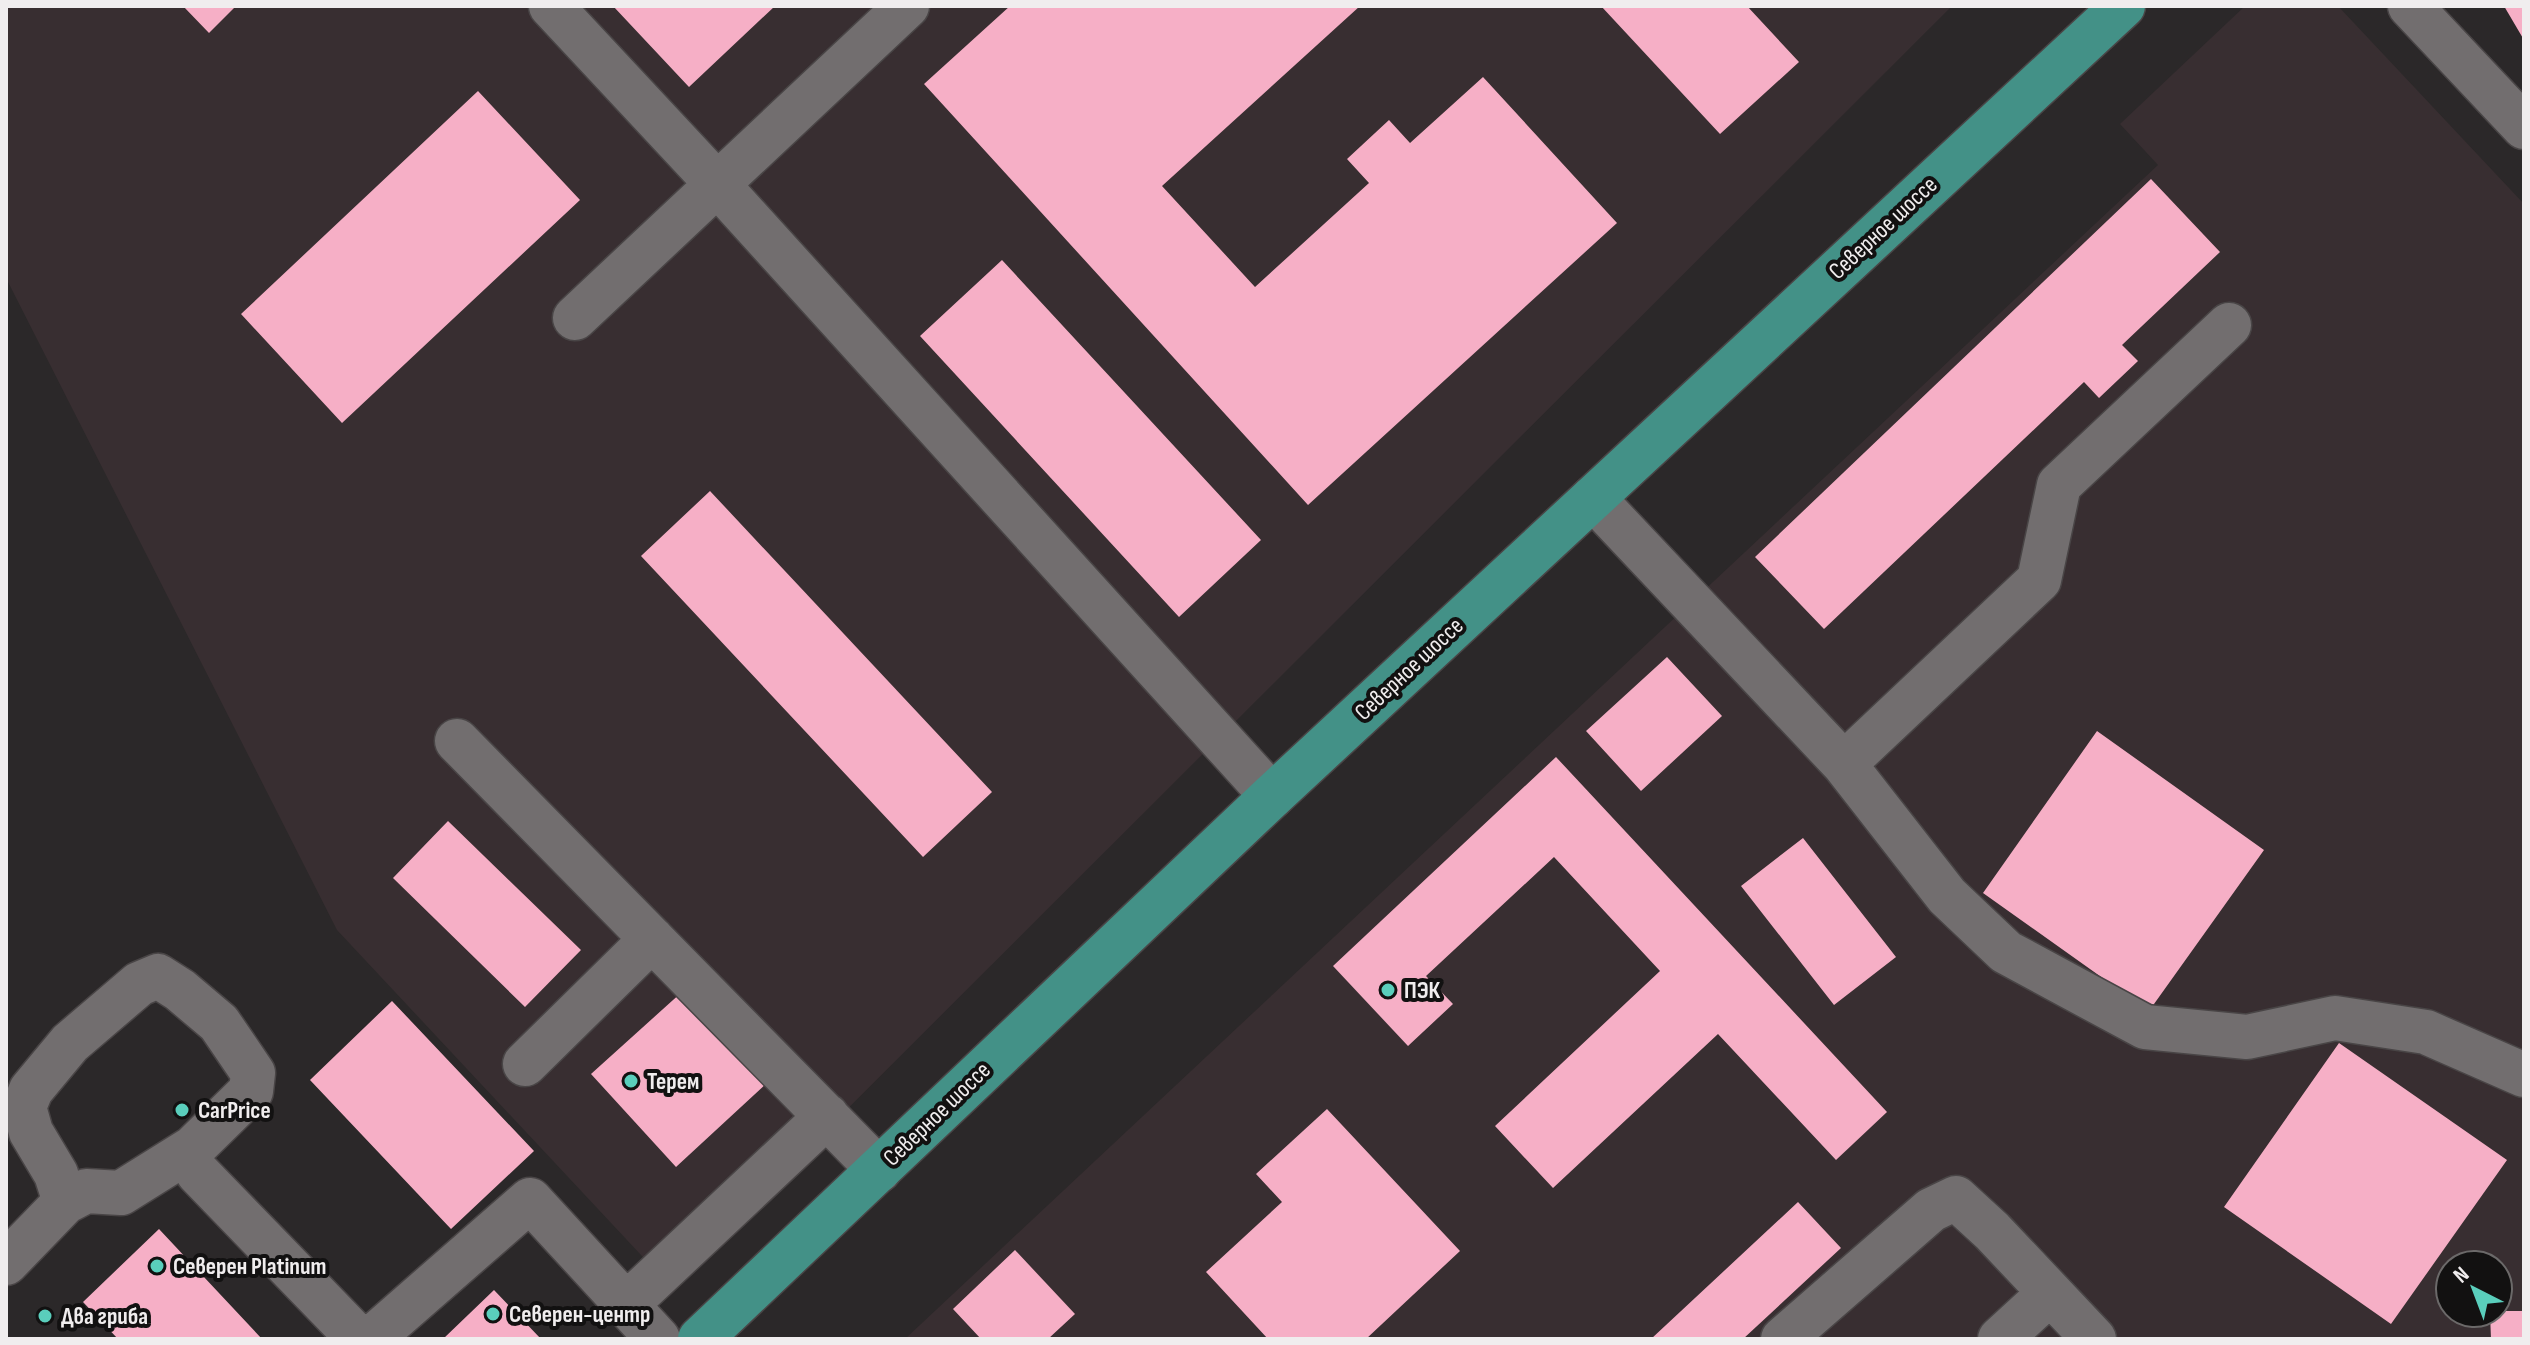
<svg xmlns="http://www.w3.org/2000/svg" width="2530" height="1345" font-family="'Sofia Sans Condensed',sans-serif">
<style>
.built{fill:#382e31;fill-rule:evenodd}
.building{fill:#f6afc6}
.lines{fill:none;stroke-linecap:round;stroke-linejoin:round}
.minor-casing{stroke:#494546;stroke-width:47}
.major-casing{stroke:#494546;stroke-width:47}
.minor{stroke:#726e6f;stroke-width:44}
.major{stroke:#439187;stroke-width:44}
.poi-dot{fill:#5acebc;stroke:#121111;stroke-width:3}
.labels{text-anchor:middle;dominant-baseline:central;stroke-width:8;stroke-linejoin:round;paint-order:stroke}
.street-label{font-size:24px;fill:#f0edee;stroke:#121111}
.poi-label{font-size:24px;font-weight:bold;fill:#f0edee;stroke:#121111;text-anchor:start}
</style>
<rect width="100%" height="100%" fill="#2b2829"/>
<path class="built" d="M6,6h1946l-1282,1280 -333,-356 -331,-652z
M2245,6h93l186,198v1135h-1619l1253,-1174 -38,-41zM2450,1265h48v48h-48z"/>
<path class="building" d="M183,6h53l-27,27z
M613,6h162l-86,81z
M1010,6h350l-198,180 93,101 114,-104 -22,-24 42,-39 21,23 73,-66 134,146 -309,282 -384,-421z
M1601,6h146l52,56 -79,72z
M2504,6h20v34z
M478,91l102,109 -238,223 -101,-109z
M2151,179l69,73 -98,93 16,16 -39,37 -15,-16 -260,247 -69,-72z
M1002,260l259,280 -82,77 -259,-281z
M710,491l282,301 -69,65 -282,-301z
M1667,657l55,59 -81,75 -55,-60z
M2097,731l167,119 -115,161 -166,-118z
M1556,757l331,355 -51,48 -118,-126 -165,154 -58,-62 165,-155 -106,-114 -128,119 27,28 -45,42 -75,-80z
M448,821l133,129 -56,57 -132,-129z
M1803,838l93,119 -62,48 -93,-119z
M683,991l84,92 -91,84 -85,-93z
M392,1001l142,150 -83,78 -141,-149z
M2339,1043l168,117 -116,164 -167,-117z
M1327,1109l133,142 -94,88h-98l-62,-67 76,-70 -26,-28z
M1798,1202l43,46 -98,91h-92z
M159,1229l103,110h-144l-35,-37z
M1015,1250l60,64 -27,25h-67l-28,-30z
M494,1290l47,49h-98z
M2498,1311h26v28h-33l-1,-26h8z"/>
<g class="lines">
<defs>
<path id="minor" d="M551,6l167,179 554,611
M2410,6l114,121
M575,318l332,-312
M1593,498l251,266 195,-184 20,-95 170,-160
M457,741l422,429
M1844,764l103,132 59,56 139,75 102,10 88,-19 91,14 98,43
M525,1064l127,-125
M198,1173l161,166
M6,1263l59,-61 21,-11 35,2 72,-45 58,-57 2,-18 -34,-50 -39,-33 -22,-14 -19,8 -69,59 -39,47 -7,17 7,25 25,42 9,28
M626,1305l201,-189
M371,1339l159,-139 128,139
M1783,1339l148,-129 25,-12 36,33 102,108
M2000,1339l50,-46"/>
<path id="major" d="M700,1339l572,-543 851,-790"/>
</defs>
<use href="#minor" class="minor-casing"/>
<use href="#major" class="major-casing"/>
<use href="#minor" class="minor"/>
<use href="#major" class="major"/>
</g>
<g class="poi-dot">
<circle cx="1388" cy="990" r="8"/>
<circle cx="631" cy="1081" r="8"/>
<circle cx="182" cy="1110" r="8"/>
<circle cx="157" cy="1266" r="8"/>
<circle cx="493" cy="1314" r="8"/>
<circle cx="45" cy="1316" r="8"/>
</g>
<g class="labels">
<g class="street-label">
<text transform="translate(1883 228) rotate(-43)">Северное шоссе</text>
<text transform="translate(1409 669) rotate(-43)">Северное шоссе</text>
<text transform="translate(937 1114) rotate(-44)">Северное шоссе</text>
</g>
<g class="poi-label">
<text x="1404" y="990">ПЭК</text>
<text x="647" y="1081">Терем</text>
<text x="198" y="1110">CarPrice</text>
<text x="173" y="1266">Северен Platinum</text>
<text x="509" y="1314">Северен-центр</text>
<text x="61" y="1316">Два гриба</text>
</g>
</g>
<rect width="2530" height="1345" fill="none" stroke="#f0edee" stroke-width="16"/>
<g transform="translate(2474 1289) rotate(318)"><circle r="38" fill="#121111" stroke="#6b6969" stroke-width="2"/>
<path d="M0-6L14 30L0 20L-14 30Z" fill="#5acebc"/>
<text y="-12" font-size="22" font-weight="bold" text-anchor="middle" fill="#f0edee">N</text>
</g>
</svg>
